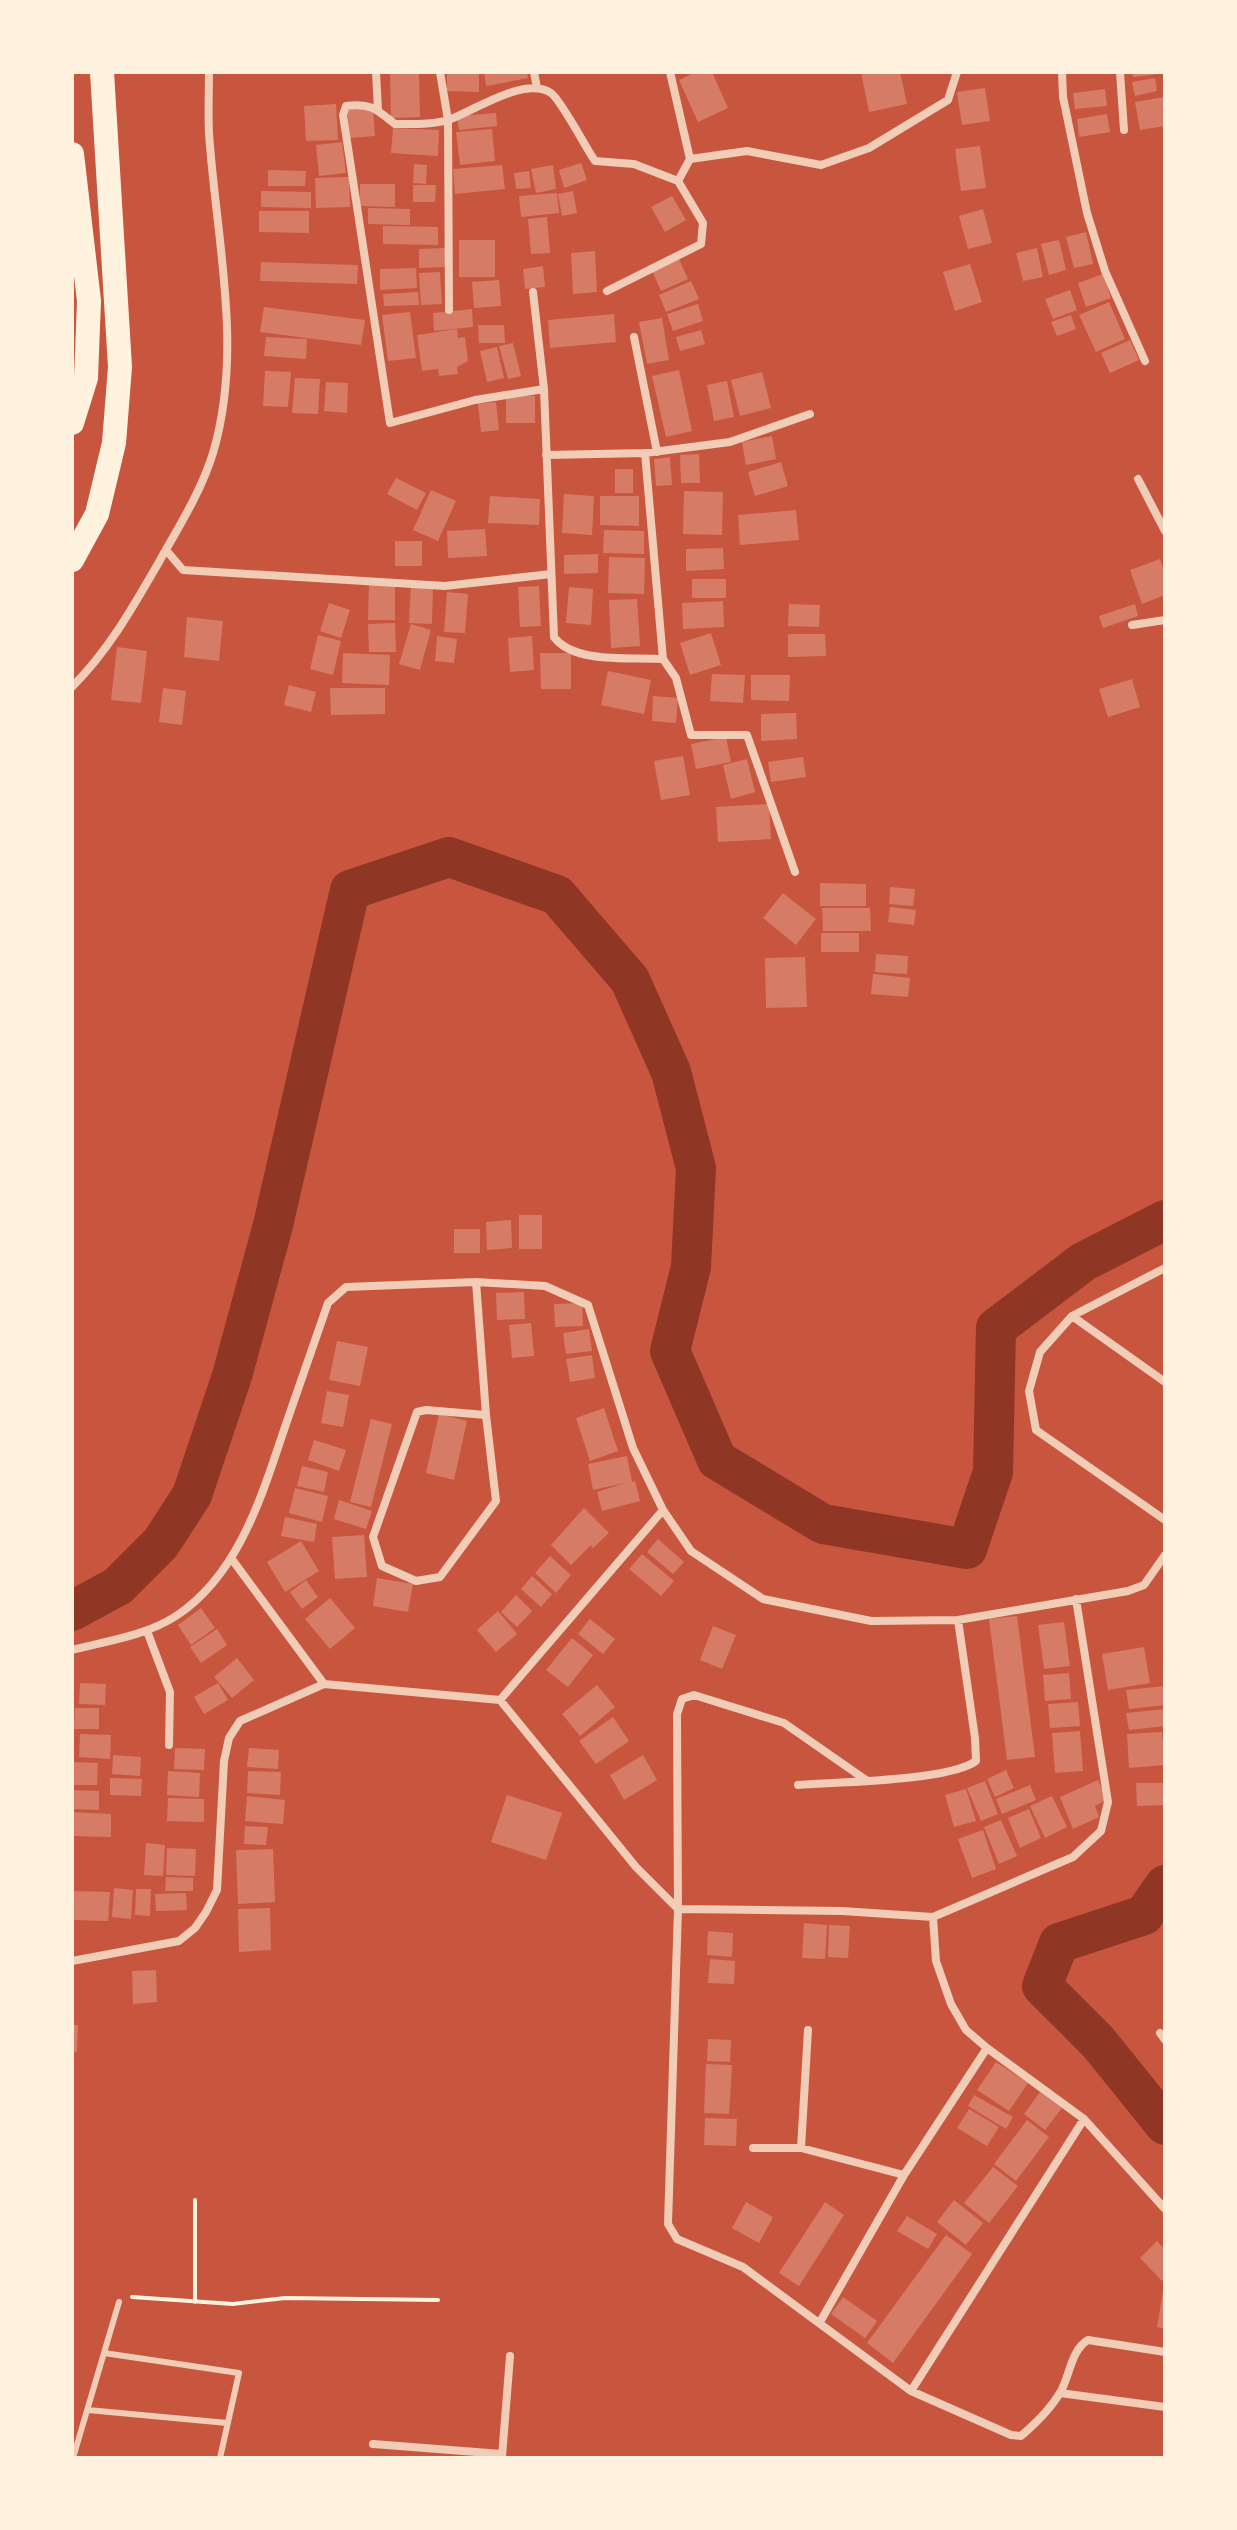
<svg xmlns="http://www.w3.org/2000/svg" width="1237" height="2530" font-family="'Noto Sans',sans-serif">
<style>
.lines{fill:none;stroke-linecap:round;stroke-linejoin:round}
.river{stroke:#8f3625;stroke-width:40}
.building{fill:#d67c66}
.path{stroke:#fff3e0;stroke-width:4}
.service{stroke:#f1ccb7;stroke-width:6}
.minor{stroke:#f1ccb7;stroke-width:8}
.motorway{stroke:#fff3e0;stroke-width:24}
</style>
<rect width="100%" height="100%" fill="#c8553d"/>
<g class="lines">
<path class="river" d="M72,1611l46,-25 43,-43 31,-48 40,-119 41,-151 77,-335 99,-33 108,38 73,85 41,92 25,96 -5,99 -21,84 47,109 106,64 144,25 26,-77 3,-144 87,-66 82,-42
M1165,1885l-21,30 -85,28 -17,43 56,56 67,83"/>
</g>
<path class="building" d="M484,72h43l1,6 -42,8z
M696,72h16l16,36 -30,14 -19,-42z
M861,72h39l7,32 -38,8z
M1132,72h28v2l-27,3z
M390,74h29l1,43 -29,1z
M447,74h32v18l-32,-1z
M1155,78l2,13 -22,5 -3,-14z
M985,88l5,33 -28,4 -5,-33z
M1105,89l2,17 -32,3 -2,-16z
M1164,97l1,29 -25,4 -5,-28z
M336,104l2,36 -32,1 -2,-35z
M373,108l2,28 -25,2 -3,-28z
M496,113l1,13 -38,4 -2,-14z
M1107,114l3,18 -31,5 -2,-18z
M393,128l46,2 -1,26 -47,-3z
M492,129l3,32 -35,4 -4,-33z
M342,142l4,31 -27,3 -3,-31z
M980,146l6,42 -25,3 -6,-42z
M581,163l6,17 -23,8 -5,-18z
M414,164l13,1 -1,19 -13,-1z
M502,165l3,24 -50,5 -2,-25z
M553,165l3,24 -20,4 -5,-24z
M268,170l38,1 -1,15h-37z
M529,171l2,17 -15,1 -2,-16z
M349,177l1,30 -34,1 -1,-30z
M360,184h35v23l-35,-1z
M413,185h23l-1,17h-22z
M261,191l50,1v16l-50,-1z
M573,191l4,22 -15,3 -4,-22z
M557,193l2,20 -38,4 -2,-21z
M672,196l14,24 -21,12 -14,-25z
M368,208l42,1v16l-42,-1z
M983,209l9,34 -24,6 -9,-33z
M259,211h50v22l-50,-1z
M547,217l3,36 -19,1 -3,-35z
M383,226l55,1v18l-55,-1z
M1086,232l7,32 -19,4 -8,-31z
M459,240h36v37h-36z
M1059,240l7,30 -17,5 -8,-31z
M446,248l1,19 -28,1v-19z
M1037,248l6,29 -20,4 -7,-28z
M595,251l2,41 -24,2 -2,-41z
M679,259l9,20 -27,12 -9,-20z
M261,262l97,3 -1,19 -97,-3z
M970,264l12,38 -27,9 -12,-39z
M543,266l2,21 -20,2 -2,-20z
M416,268l1,20 -37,2v-21z
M440,272l2,32 -21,1 -2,-32z
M1103,274l8,24 -25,9 -8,-24z
M499,280l2,26 -27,2 -2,-26z
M691,281l8,18 -33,13 -7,-17z
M1070,290l7,20 -24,9 -8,-20z
M418,292l1,13 -35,1 -1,-12z
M1109,302l16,37 -29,13 -17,-37z
M698,304l5,17 -30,10 -6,-17z
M264,307l101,13 -4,25 -101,-13z
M472,309l1,18 -39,4 -1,-18z
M410,312l6,46 -28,3 -6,-46z
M614,314l2,28 -66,6 -2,-28z
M1071,315l5,14 -19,7 -6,-14z
M662,318l7,42 -22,4 -8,-42z
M478,325h26l1,18h-26z
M457,329l1,9 7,-1 3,24 -11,6 1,7 -19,2 -1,-7 -16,2 -5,-36z
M701,330l4,14 -25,7 -4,-14z
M266,337l41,2 -1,20 -42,-3z
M1130,340l9,20 -29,13 -9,-20z
M513,343l8,33 -13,3 -9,-33z
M497,347l7,31 -17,4 -7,-31z
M679,370l13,61 -26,6 -14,-61z
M265,371l26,1 -3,35 -25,-1z
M762,372l9,36 -31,8 -9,-36z
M295,378l25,1 -2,35 -26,-1z
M727,381l7,36 -20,4 -7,-36z
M326,382l22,1 -1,30 -23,-2z
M506,395l29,1v27h-29z
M496,402l3,28 -18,2 -3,-28z
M772,436l4,23 -30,6 -4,-23z
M699,454l1,29h-19l-1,-28z
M670,457l2,28 -16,1 -2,-27z
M781,462l7,24 -33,10 -7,-24z
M615,469h18v24h-18z
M396,478l30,15 -9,17 -30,-16z
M431,490l25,11 -18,40 -25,-11z
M684,491l39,1 -1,43 -39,-1z
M564,494l30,2 -2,39 -30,-2z
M490,496l50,3 -1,26 -51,-2z
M600,496h39v30l-39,-1z
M796,510l3,30 -59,5 -2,-30z
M485,529l2,27 -39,2 -1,-27z
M604,530l40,1v23l-41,-1z
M395,541h27v25h-27z
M723,548l1,21 -38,2v-22z
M598,554v19l-34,1v-19z
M609,557l36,1 -1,36 -36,-1z
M1160,559l5,15v21l-23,9 -12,-34z
M692,579h34v19h-34z
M369,584h26v36h-27z
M411,584l22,1 -1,39 -23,-1z
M539,586l2,40 -21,1 -2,-40z
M569,587l24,2 -2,36 -25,-2z
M447,592l21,2 -3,39 -21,-1z
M637,599l3,47 -29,2 -2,-48z
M723,601l1,26 -41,2 -1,-26z
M329,603l21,7 -9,28 -21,-7z
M789,604l31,1 -1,22 -31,-1z
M1135,604l3,12 -35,12 -4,-12z
M187,617l36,4 -4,40 -35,-4z
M395,623l1,29h-27l-1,-28z
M411,624l20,6 -11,40 -21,-6z
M711,633l10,32 -31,10 -10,-32z
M788,634h37l1,22 -38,1z
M318,635l23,6 -8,34 -23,-6z
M437,636l20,3 -3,24 -19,-2z
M532,636l2,34 -24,2 -2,-34z
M117,647l30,4 -6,52 -30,-3z
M343,653l47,2 -1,30 -47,-2z
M540,653h31v36h-30z
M608,671l43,9 -7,34 -43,-9z
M712,674l33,1 -2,28 -33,-2z
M751,675h39l-1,26 -38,-1z
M1132,679l8,28 -32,10 -9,-28z
M289,685l27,7 -5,20 -27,-7z
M163,688l23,3 -4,34 -23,-3z
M330,688h55v26l-54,1z
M653,696l25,2 -2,25 -24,-2z
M796,713l1,26 -36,2v-27z
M726,737l5,25 -35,7 -5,-25z
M683,756l7,39 -29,5 -7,-39z
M803,757l3,20 -35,5 -3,-20z
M747,759l8,33 -24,7 -8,-34z
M769,804l2,35 -53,3 -2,-35z
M820,883l46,1v22h-46z
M890,887l25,2 -2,17 -24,-2z
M783,893l33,26 -20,26 -33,-27z
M890,907l26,3 -2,15 -26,-3z
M822,908h48l1,23h-48z
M821,933h38v19h-38z
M876,954l32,2 -1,18 -32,-2z
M805,957l2,50 -41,1 -1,-50z
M873,974l37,4 -2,19 -37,-3z
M519,1215h23v34h-23z
M511,1220l1,28 -25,2 -1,-28z
M454,1229h26v24h-26z
M524,1292l1,27 -28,1 -1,-27z
M582,1303l1,23 -28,1 -1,-23z
M531,1323l3,33 -22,2 -3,-33z
M589,1329l3,22 -26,3 -3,-21z
M337,1341l31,6 -8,39 -31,-6z
M592,1355l3,23 -25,4 -4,-23z
M327,1391l22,4 -6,32 -22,-4z
M604,1408l14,43 -28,10 -14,-43z
M439,1414l28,7 -13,59 -28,-7z
M371,1419l21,5 -21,83 -21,-5z
M314,1440l32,10 -7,21 -31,-11z
M627,1456l5,26 3,-1 5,20 -38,10 -5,-19 28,-9 -32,7 -5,-26z
M302,1466l26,6 -4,20 -27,-6z
M295,1488l33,8 -6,26 -33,-9z
M339,1500l33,11 -6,18 -32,-10z
M584,1508l25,25 -16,15 -2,-3 -20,20 -20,-20z
M285,1517l32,7 -3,18 -33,-6z
M364,1535l3,42 -32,2 -3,-42z
M658,1539l26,23 -11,12 -26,-22z
M301,1541l18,30 -34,21 -18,-30z
M642,1554l32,27 -13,15 -32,-27z
M550,1556l21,19 -15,18 -21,-20z
M532,1576l20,18 -11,13 -20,-18z
M377,1578l36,6 -5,28 -35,-6z
M306,1580l12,17 -16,12 -12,-17z
M516,1595l16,16 -15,16 -16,-15z
M330,1598l25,30 -25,21 -25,-30z
M201,1608l14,20 -24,17 -13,-20z
M498,1611l19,23 -21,18 -19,-22z
M1017,1616l18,141 -28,3 -18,-141z
M590,1619l25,20 -12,15 -25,-20z
M1064,1622l6,44 -26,3 -6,-44z
M713,1626l23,9 -14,34 -22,-9z
M217,1629l10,16 -26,18 -11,-16z
M572,1638l21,17 -25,32 -22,-17z
M1144,1647l6,36 -42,7 -6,-36z
M237,1658l17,22 -22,18 -18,-21z
M1069,1673l2,26 -26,2 -2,-26z
M80,1683l26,1 -1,21 -26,-1z
M218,1683l10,17 -24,14 -10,-17z
M597,1685l18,22 -35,29 -18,-22z
M1165,1686v19l-36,4 -3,-19z
M1078,1702l2,24 -30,2 -2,-24z
M75,1708h24v21h-25z
M1165,1709v17l-36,4 -3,-17z
M613,1717l16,24 -33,23 -17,-23z
M1080,1731l3,40 -28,2 -3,-40z
M1162,1732l3,33 -36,3 -2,-34z
M80,1734l31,1 -1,24 -31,-2z
M175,1748l30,1 -1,21 -30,-1z
M249,1748l30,2 -1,19 -31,-2z
M113,1755l28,2 -1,19 -28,-2z
M643,1755l14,25 -33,20 -14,-25z
M72,1762l26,1 -1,22h-25z
M1006,1770l8,18 -19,9 -8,-18z
M168,1771l32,2 -1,24 -32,-2z
M248,1771l33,1 -1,23 -33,-2z
M110,1778l32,1 -1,17 -31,-1z
M1098,1780l9,20 -12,6 4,11 -26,12 -13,-32z
M985,1781l13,33 -17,7 -14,-33z
M1136,1783h29v22l-28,1z
M1030,1785l6,15 -34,14 -6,-15z
M966,1789l10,32 -22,6 -9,-32z
M72,1790l27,1v19l-27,-1z
M507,1795l55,18 -16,47 -55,-18z
M247,1796l38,4 -2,24 -38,-3z
M1052,1796l15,31 -22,11 -15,-32z
M168,1798l36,1v23l-37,-1z
M1029,1809l12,29 -21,10 -12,-30z
M72,1812l39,2v23l-39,-1z
M1001,1820l16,36 -18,8 -15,-37z
M245,1826l23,1 -2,18 -22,-1z
M983,1830l13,39 -24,9 -14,-39z
M146,1843l19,2 -2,31 -19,-1z
M167,1848l29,1 -1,27 -29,-1z
M273,1849l2,53 -37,2 -2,-54z
M166,1877l27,1v13h-28z
M114,1888l19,2 -2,29 -19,-2z
M136,1889h15l-1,27 -15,-1z
M72,1891l38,1 -2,29 -36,-1z
M186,1893l1,17 -31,1 -1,-17z
M270,1908l1,42 -32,2 -1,-43z
M804,1923l23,2 -2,34 -23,-1z
M829,1925l21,1 -2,32 -20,-1z
M708,1931l25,2 -1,24 -25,-2z
M710,1959l25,2 -1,23 -26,-1z
M156,1970l1,32 -24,2 -1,-33z
M72,2025h6l-1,27h-5z
M708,2039l23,1 -1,22 -23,-1z
M996,2062l32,21 -19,28 -32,-21z
M706,2064l26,1 -3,49 -25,-1z
M1040,2092l22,16 -17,22 -21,-16z
M974,2095l39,22 -7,12 -38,-23z
M969,2109l30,18 -12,19 -30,-18z
M705,2118l32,1 -1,27 -32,-1z
M1027,2120l22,17 -33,44 -22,-17z
M993,2167l25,19 -29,37 -25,-20z
M954,2200l29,23 -17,22 -29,-23z
M746,2202l27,15 -14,26 -27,-15z
M825,2202l19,13 -45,71 -20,-13z
M907,2216l30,18 -9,15 -31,-18z
M946,2235l26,19 -79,109 -26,-20z
M1157,2241l8,9v28l-3,3 -22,-23z
M1163,2291h2v38l-8,-2z
M843,2297l34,24 -12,17 -34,-24z"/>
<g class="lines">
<path class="path" d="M195,2200v102
M132,2297l101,7 52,-6 153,2"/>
<path class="service" d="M104,2353l135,20 -19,85
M88,2410l139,13
M73,2458l46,-156"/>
<path class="minor" d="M376,72l2,38
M440,72l8,48 1,190
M534,72l3,16
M670,72l20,87 -12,22
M1062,72l1,25 24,116 18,58 40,90
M1120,72l4,58
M690,159l57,-8 74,14 48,-17 79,-48 9,-28
M533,292l11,97 10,248c20,27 77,20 109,22l13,19 15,57h56l48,137
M634,337l23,115
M544,389l-69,11 -85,23 -47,-308 3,-9c25,-3 30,3 49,18 18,0 39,1 56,-5 24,-9 74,-43 100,-26 10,7 35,55 44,68l39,3 44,17 25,42 -2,21 -94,47
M546,455l99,-2
M1138,479l27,52
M166,550l17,20 262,16 106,-12
M1132,625l33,-5
M663,659l-18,-206 85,-11 80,-28
M72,687c37,-37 61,-80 87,-125 19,-34 42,-70 54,-109 31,-104 3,-214 -4,-320 -1,-20 0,-41 0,-61
M1165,1268l-93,48 -32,36 -11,39 7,39 129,90
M476,1282l10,133
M1072,1316l93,66
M426,1410l60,5 10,86 -56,76 -24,4 -34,-15 -9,-29 44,-125z
M231,1558l93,126
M147,1631l23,61 -1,53
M72,1650c35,-9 73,-14 104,-34 64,-42 87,-124 110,-192 14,-40 28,-80 42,-121l18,-16 130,-5 69,4 43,19 45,143 30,62 28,41 72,48 108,22 87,-1 170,-29 16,-6 21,-30
M500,1700l163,-190
M866,1780l-82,-57 -90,-28 -12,4 -5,15 1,195 -10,315 9,15 66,28 168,124 100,44 10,1c14,-12 31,-29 40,-45 9,-16 10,-41 27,-51l77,12
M798,1785c38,-3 151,-4 178,-24l-1,-23 -17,-118
M933,1917l3,44 15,43 15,26 21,18 97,71 81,90
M72,1961l107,-20 16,-13 11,-16 11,-22 7,-129 5,-23 11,-17 84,-37 176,16 136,167 42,42 164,2 91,6 140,-60 28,-26 7,-29 -32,-203
M1160,2033l5,7
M753,2148h48l103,27
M801,2148l7,-118
M820,2322l84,-147 83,-127
M911,2391l173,-272
M1060,2393l105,14
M373,2444l129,10
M502,2457l8,-101"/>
<path class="motorway" d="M72,154l17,147 -3,77 -14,45
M72,560l25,-46 17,-71 6,-76 -18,-295"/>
</g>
<rect width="1237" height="2530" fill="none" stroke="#fff3e0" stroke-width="148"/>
</svg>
